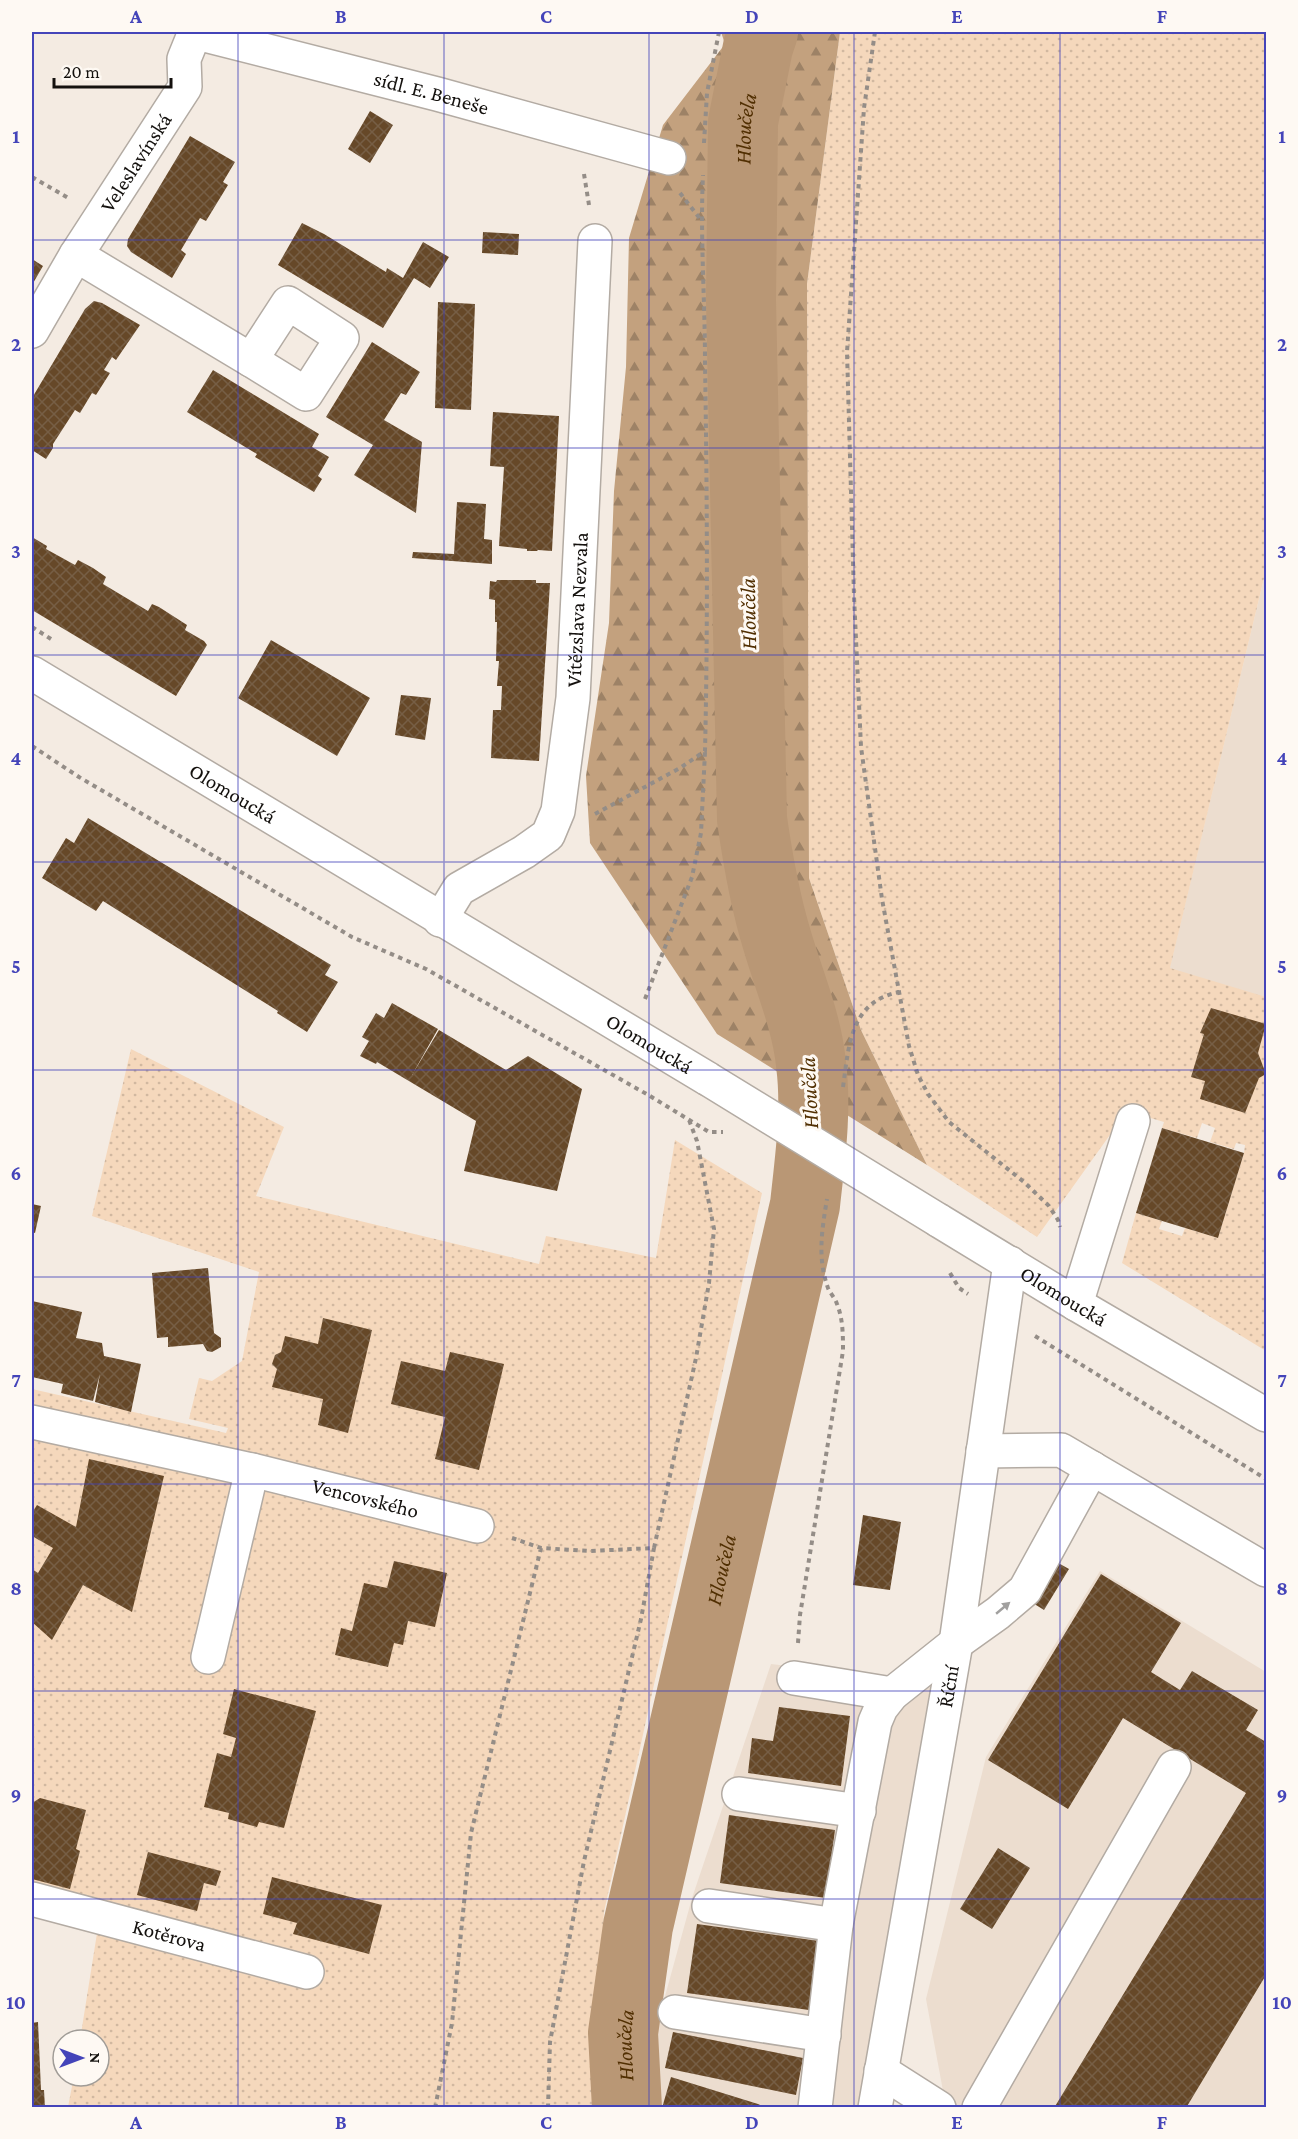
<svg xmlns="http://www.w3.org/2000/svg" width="1298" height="2139" font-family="'Crimson Pro',serif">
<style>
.built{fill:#ecddcf}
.grass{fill:url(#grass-dots)}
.forest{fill:url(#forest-firs)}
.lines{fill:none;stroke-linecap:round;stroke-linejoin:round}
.river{stroke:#b99775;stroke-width:70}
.building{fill:url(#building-cross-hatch)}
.minor-casing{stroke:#b3aba3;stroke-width:36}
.path{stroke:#948d87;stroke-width:4;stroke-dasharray:4.5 4.5;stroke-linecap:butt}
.minor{stroke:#fff;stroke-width:33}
.minor-bridge-casing{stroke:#b3aba3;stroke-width:36;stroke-linecap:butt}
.minor-bridge{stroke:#fff;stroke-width:33}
.oneway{fill:#a1a09f}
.grid{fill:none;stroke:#4444b9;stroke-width:1.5;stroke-opacity:0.55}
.labels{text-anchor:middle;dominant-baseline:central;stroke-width:6;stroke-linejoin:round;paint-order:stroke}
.street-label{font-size:21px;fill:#14110e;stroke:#fef9f3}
.water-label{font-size:22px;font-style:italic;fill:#512f02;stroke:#fef9f3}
.neatline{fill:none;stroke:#4444b9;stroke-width:2}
.grid-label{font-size:20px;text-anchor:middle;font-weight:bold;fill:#4444b9}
</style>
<defs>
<pattern id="grass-dots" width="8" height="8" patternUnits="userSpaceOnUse" patternTransform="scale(1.5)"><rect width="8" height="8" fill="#f5d8bc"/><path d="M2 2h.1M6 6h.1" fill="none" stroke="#d1b8a0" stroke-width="1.8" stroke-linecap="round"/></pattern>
<pattern id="forest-firs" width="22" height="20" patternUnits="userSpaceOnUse" patternTransform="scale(1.5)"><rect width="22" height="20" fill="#c3a17e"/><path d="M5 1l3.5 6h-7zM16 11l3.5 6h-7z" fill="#9d8266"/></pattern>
<pattern id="building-cross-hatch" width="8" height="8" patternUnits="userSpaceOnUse" patternTransform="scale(1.5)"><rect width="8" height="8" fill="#664828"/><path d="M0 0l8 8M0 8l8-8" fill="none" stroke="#765e45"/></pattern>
</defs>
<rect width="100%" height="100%" fill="#f4ebe2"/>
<path class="built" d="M1266,570v434l-98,-29z
M1100,1571l166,101v435h-320l-20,-108 60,-242z
M771,1664l160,19 -72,424h-202l-1,-78 36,-131z"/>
<path class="grass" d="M840,32h426v538l-96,398 96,29v354l-144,-88 14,-50 26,8 -3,8 23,7 3,-8 33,10 26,-85 1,-8 -9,-2 -2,6 -24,-7 5,-14 -13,-5 -5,15 -35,-10 2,-6 -37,-11 -90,126 -110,-72 -66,-135 -52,-152 -2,-594z
M131,1049l153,78 -28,69 283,68 7,-28 110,22 19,-118 87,53 -158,719 -11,168 6,27h-531l6,-31h25v-36h-19l18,-113 -66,-39v-499l194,44 2,-5 -39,-9 10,-41 13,3 30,-20 17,-89 -167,-56z"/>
<path class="forest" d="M721,32h119l-33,252 2,594 52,152 66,135 -210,-131 -127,-191 -4,-67 23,-153 5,-132 12,-124 3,-129 34,-113 62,-81z"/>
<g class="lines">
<path class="river" id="s1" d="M627,2108l-4,-75 15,-107 167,-721c5,-47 12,-94 6,-141 -4,-42 -22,-83 -34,-124 -12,-39 -19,-79 -25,-121l-11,-519 2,-178 15,-75 5,-15"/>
</g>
<path class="building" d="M370,111l23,14 -23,38 -22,-14z
M190,136l45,26 -12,20 5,3 -22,36 -6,-3 -19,32 5,4 -14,24 -41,-26 -4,-6 1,-7z
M302,223l22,11 62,38 1,-4 16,10 20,-36 26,15 -19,31 -16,-10 -31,50 -105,-63z
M483,232l36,2 -1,21 -36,-2z
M32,259l11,7 -11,19z
M94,301l8,2 38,22 -24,35 -4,-3 -8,13 6,3 -14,22 -4,-2 -12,20 -5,-3 -22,34v4l-7,11 -14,-9v-52l53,-89z
M438,302l37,2 -4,106 -36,-2z
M372,342l48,30 -14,23 -5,-2 -17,27 38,22 -6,71 -62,-38 19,-30 -47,-28z
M213,370l106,64 -7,13 17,10 -11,19 4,3 -8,13 -59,-35 2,-3 -70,-42z
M493,412l66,4 -7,135 -14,-1 -1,1h-10v-2l-28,-3 5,-79 -14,-1z
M457,502l29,2 -2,35 8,1v24l-80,-6 1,-6 41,2z
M32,537l15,9 -1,3 29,16 3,-5 15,8 13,9 -3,7 45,27 4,-7 7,3 28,18 -2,5 19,11 3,4 -31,51 -144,-86z
M497,580h39v3h14l-11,178 -48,-3 2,-48h8l1,-24h-5l2,-25h-3l1,-39h-2v-22l-6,-1 1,-18 6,1z
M271,640l99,58 -33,58 -99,-58z
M401,695l30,3 -6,42 -30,-5z
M88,818l243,147 -6,10 13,7 -31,50 -30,-19 1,-2 -175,-110 -7,10 -54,-33 24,-40 8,5z
M392,1003l46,26 -26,46 27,-45 67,40 22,-14 54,33 -25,102 -93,-20 12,-50 -99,-59 -1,2 -16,-8 9,-15 -7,-4 14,-24 8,5z
M1211,1008l55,16 -8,29 8,21 -7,4 -14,35 -45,-14 5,-18 -14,-4 13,-43 -4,-1z
M1162,1128l82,25 -26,85 -82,-25z
M32,1204l9,2 -6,27 -3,-1z
M208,1268l6,65 7,5v9l-9,5 -5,-1 -4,-7 -35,3v-10l-11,1 -5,-65z
M32,1301l50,11 -6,26 26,5 2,13 37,8 -10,48 -36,-10 5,-28 -7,27 -32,-8 2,-9 -31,-7z
M323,1318l49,12 -24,103 -30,-8 5,-26 -51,-12 5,-18 -5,-5 3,-9 6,-3 4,-16 33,8z
M450,1352l54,12 -25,106 -44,-11 10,-42 -54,-13 10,-43 44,10z
M89,1459l75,17 -32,136 -49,-27 -31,55 -20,-18v-53l6,4 15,-25 -21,-12v-23l5,-8 39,22z
M863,1515l38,7 -11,68 -37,-5z
M1053,1560l16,9 -25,41 -16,-10z
M394,1561l53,12 -12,54 -27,-6 -5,24 -9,-2 -6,24 -53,-12 6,-27 11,3 12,-48 23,5z
M1101,1574l80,49 -30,49 29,18 12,-19 66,39 -12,20 20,12v233l-80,133h-132l192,-315 -123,-75 -55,91 -80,-49z
M234,1689l82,22 -32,117 -25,-6 -2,5 -29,-8 1,-6 -25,-6 13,-54 14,4 5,-19 -13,-4z
M779,1707l71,9 -9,70 -93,-13 4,-35 21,3z
M40,1798l46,12 -10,39 4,2 -10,38 -38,-10v-76z
M729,1815l106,15 -9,68 -106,-15z
M998,1848l32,20 -38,61 -32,-20z
M148,1852l73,19 -5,15 -12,-3 -7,28 -60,-16z
M272,1877l110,28 -13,49 -76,-20 4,-11 -34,-9z
M697,1924l122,17 -10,69 -122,-17z
M38,2022l3,68h3l1,18h-13v-85z
M673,2032l130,26 -7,37 -131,-27z
M671,2077l87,27 9,4h-105z"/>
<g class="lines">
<defs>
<g id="minor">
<path id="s2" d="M193,32l244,62 232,64"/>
<path d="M76,255l175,105"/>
<path d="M288,303l54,35 -36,56 -55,-34z"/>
<path id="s3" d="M32,331l44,-76 109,-168 -1,-28 11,-27"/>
<path id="s4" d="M32,673l676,406"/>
<path id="s5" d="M440,920l19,-31 65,-37 24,-17 10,-24 15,-113 22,-457"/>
<path id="s6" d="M938,1220l138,84 190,111"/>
<path d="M1076,1304l57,-183"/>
<path id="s7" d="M32,1422l220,48 225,56"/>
<path d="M983,1451l78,-1 205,120"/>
<path d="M208,1657l44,-187"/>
<path d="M794,1678l98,16"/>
<path d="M739,1794l120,17"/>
<path id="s8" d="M32,1899l275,73"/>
<path d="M709,1906l127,19"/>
<path d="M675,2012l149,23"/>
<path d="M881,2071l58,37"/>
<path d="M815,2108l21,-183 39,-203 6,-14 11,-14 64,-51 42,-30 27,-23 67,-122"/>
<path id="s9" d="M875,2108l81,-465 54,-380"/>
<path d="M979,2108l195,-341"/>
</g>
</defs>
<use href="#minor" class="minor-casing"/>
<path class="path" d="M875,32l-11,76 -17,244 7,244 7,151 21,152 27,147 9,29 10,19 21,28 75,60 25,24 9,14 2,7
M704,143l3,-50 12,-61
M584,174l5,31
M32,177l38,22
M680,193l21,27
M32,627l19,12
M32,746l47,31 273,160 74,32 224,127 59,36h14
M595,814l85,-46 25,-17c3,-130 2,-260 0,-390 0,-62 -5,-124 -2,-186
M645,999l47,-122 9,-44 4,-81
M843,1087c6,-42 7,-85 56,-95
M950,1273l9,15 9,6
M1035,1336l231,143
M512,1538l29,10 49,3 64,-3 42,-190 13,-75 5,-54 -17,-88 -8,-21
M798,1643l2,-28 43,-264c0,-16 0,-32 -6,-47 -2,-6 -7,-11 -9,-16 -11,-30 -6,-59 -1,-89
M435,2108l17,-85 19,-190 70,-285
M548,2108l2,-66 34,-181 57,-242 13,-71"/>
<use href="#minor" class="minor"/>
<defs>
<path id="minor-bridge" d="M708,1079l230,141"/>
</defs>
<use href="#minor-bridge" class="minor-bridge-casing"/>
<use href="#minor-bridge" class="minor-bridge"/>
</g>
<defs><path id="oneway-solid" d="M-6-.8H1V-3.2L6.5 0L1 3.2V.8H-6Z" transform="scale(1.5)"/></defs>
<use class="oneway" href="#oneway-solid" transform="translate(1003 1608) rotate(-40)"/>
<path class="grid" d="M238,32v2076M444,32v2076M649,32v2076M854,32v2076M1060,32v2076M32,240h1234M32,448h1234M32,655h1234M32,862h1234M32,1070h1234M32,1277h1234M32,1484h1234M32,1691h1234M32,1899h1234"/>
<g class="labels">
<g class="street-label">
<text stroke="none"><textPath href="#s2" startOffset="246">sídl. E. Beneše</textPath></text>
<text stroke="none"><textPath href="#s3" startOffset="198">Veleslavínská</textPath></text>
<text stroke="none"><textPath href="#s5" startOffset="369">Vítězslava Nezvala</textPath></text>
<text stroke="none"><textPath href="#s4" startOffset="234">Olomoucká</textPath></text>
<text stroke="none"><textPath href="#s4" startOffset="720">Olomoucká</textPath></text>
<text stroke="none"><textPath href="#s6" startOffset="147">Olomoucká</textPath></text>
<text stroke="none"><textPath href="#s7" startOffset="342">Vencovského</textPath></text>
<text stroke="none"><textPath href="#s9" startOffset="428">Říční</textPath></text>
<text stroke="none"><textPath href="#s8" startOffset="142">Kotěrova</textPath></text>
</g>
<g class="water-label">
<text stroke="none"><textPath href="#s1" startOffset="2008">Hloučela</textPath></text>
<text transform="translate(748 614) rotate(-91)">Hloučela</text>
<text transform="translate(809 1093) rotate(-93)">Hloučela</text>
<text stroke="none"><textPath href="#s1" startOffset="549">Hloučela</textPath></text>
<text stroke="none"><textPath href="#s1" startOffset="63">Hloučela</textPath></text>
</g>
</g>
<rect width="1298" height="2139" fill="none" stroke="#fef9f3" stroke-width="66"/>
<g transform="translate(81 2058) rotate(90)"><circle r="28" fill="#fef9f3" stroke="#a09c97" stroke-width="1.5"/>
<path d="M0-4.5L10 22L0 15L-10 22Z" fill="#4444b9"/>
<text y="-9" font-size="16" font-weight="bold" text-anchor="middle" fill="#14110e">N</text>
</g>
<path d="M54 78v9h117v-9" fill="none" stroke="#14110e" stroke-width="3"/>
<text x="63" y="78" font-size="18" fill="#14110e" stroke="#fef9f3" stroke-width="4.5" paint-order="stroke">20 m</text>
<rect x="33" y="33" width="1232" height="2073" class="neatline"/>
<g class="grid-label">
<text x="136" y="23">A</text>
<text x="341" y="23">B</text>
<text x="546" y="23">C</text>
<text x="752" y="23">D</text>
<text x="957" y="23">E</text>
<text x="1162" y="23">F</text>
<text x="16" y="143">1</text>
<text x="1282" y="143">1</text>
<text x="16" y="351">2</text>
<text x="1282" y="351">2</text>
<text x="16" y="558">3</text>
<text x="1282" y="558">3</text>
<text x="16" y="765">4</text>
<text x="1282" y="765">4</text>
<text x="16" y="973">5</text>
<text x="1282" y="973">5</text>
<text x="16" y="1180">6</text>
<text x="1282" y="1180">6</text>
<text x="16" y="1387">7</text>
<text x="1282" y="1387">7</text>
<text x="16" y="1595">8</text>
<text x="1282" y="1595">8</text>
<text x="16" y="1802">9</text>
<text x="1282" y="1802">9</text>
<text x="16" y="2009">10</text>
<text x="1282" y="2009">10</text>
<text x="136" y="2129">A</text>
<text x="341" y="2129">B</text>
<text x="546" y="2129">C</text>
<text x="752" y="2129">D</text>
<text x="957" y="2129">E</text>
<text x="1162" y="2129">F</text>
</g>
</svg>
